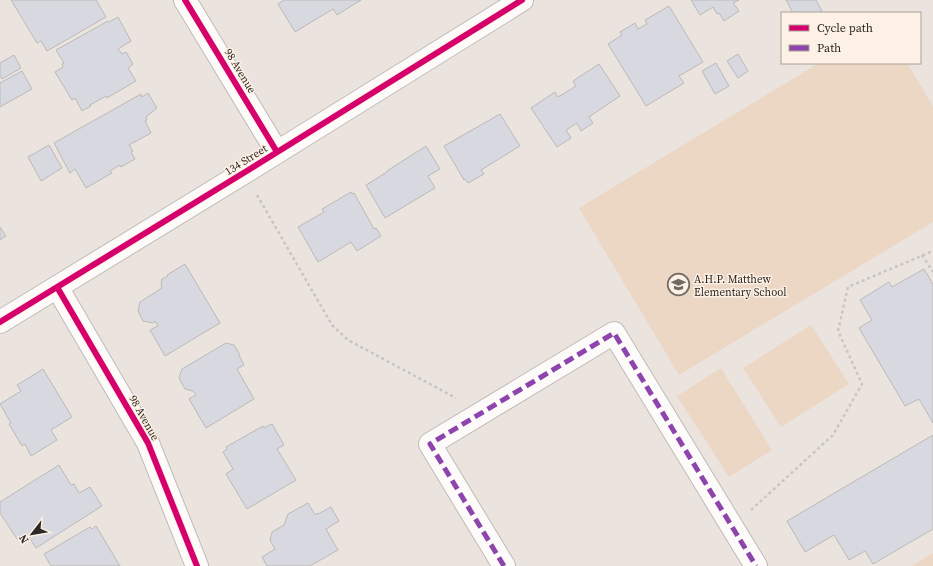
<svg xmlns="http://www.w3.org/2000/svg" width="933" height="566" font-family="'Source Serif 4',serif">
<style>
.green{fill:#ecd6c4}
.building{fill:#d8d9e0;stroke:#bbb9b8}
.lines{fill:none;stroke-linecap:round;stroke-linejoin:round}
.street-casing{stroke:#c0bbb6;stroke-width:24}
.secondary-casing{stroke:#c0bbb6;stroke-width:24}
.path{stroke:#c8c5c3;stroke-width:2.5;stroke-dasharray:3 3;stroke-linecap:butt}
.street{stroke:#fcfbfa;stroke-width:22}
.secondary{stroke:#fcfbfa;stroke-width:22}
.quiet{stroke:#8e44ad;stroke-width:5;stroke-dasharray:10 5;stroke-linecap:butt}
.cycleway-casing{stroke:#fdf1e6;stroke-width:8}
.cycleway{stroke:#d6006c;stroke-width:6}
.labels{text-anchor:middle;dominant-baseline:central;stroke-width:3;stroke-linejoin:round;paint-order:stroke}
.street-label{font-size:11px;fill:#2d2824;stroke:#fdf1e6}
.poi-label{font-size:11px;fill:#2d2824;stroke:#fdf1e6;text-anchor:start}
</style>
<rect width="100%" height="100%" fill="#ebe4de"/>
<path class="green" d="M819,63h88l26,43v116l-254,153 -100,-167z
M811,325l38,59 -68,43 -38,-59z
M721,368l51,82 -43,27 -52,-81z
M933,553v13h-21z"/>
<path class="building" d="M11,0h85l10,17 -59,34 -6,-10 -4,2z
M284,0h77l-24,15 -4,-6 -38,23 -17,-28z
M691,0h48l-6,3 6,8 -15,10 -5,-8 -2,1 -4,-7 -13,8z
M786,0h30l6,11 -4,2h-25z
M669,6l34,56 -24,14 5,7 -38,23 -38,-62 14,-9 -2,-3 15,-9 3,6 9,-5 -2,-4z
M118,17l13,24 -13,8 4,5 4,-2 7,12 -5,4 8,13 -29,17 -1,-2 -16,9 1,1 -9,5 -7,-13 -3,2 -17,-28 8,-5 -1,-3 2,-1 -8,-13 52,-29 1,1z
M738,54l10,17 -10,7 -11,-17z
M14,55l7,13 -19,11 -2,-3v-13z
M716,63l13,23 -14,8 -13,-23z
M599,64l21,32 -31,21 4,6 -12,8 -4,-8 -11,7 5,8 -14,9 -26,-39 24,-16 3,5 18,-11 -3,-5z
M22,71l10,18 -32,18v-24z
M148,93l9,15 -11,9 1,3 -2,1 6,12 -22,12 4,6 -2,1 4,7 -14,8 -1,-2 -10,6 2,2 -26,15 -11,-19 -5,4 -16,-30 87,-49 1,3z
M500,114l20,32 -39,24 3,4 -16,9 -3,-4 -1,1 -20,-34z
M49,145l13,23 -21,13 -13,-24z
M426,146l14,23 -12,7 7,12 -50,30 -19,-33 21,-13v-1z
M351,192l1,2 2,-1 20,36 2,-1 5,8 -24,15 -6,-9 -33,20 -20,-35 26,-15 -2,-3z
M0,227l6,9 -6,4z
M185,264l35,59 -55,33 -15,-26 8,-4 -3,-5 -2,2 -10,-2 -5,-10 2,-9 22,-14 -1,-2 1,-7 6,-3 -1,-1z
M924,269l9,15v139l-14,-24 -14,7 -46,-78 13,-8 -12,-20 29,-18 3,5z
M226,343l8,2 5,8v2l5,10 -7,4 17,30 -48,29 -17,-29 7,-4 -3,-4 -8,-2 -6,-11 3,-9z
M43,369l29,48 -21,13 6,10 -26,16 -6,-12 -3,2 -13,-22 2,-1 -11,-19 21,-13 -4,-6z
M272,424l12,21 -7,4 19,31 -49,29 -21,-35 7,-5 -10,-17 4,-3 -1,-2 37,-21 1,2z
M933,435v94l-60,35 -8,-13 -16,9 -15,-25 -29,17 -18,-31z
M59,465l12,20 3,-1 5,9 11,-6 12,19 -66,42 -10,-15 -9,6 -17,-26v-11z
M308,503l7,12 2,-2 1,1 13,-7 8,14 -13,8 12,21 -28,16h-43l-5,-9 13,-8 -5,-9 2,-8 12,-7 4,-11z
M96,526l24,40h-69l-7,-12 46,-27 2,2z"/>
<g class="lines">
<defs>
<path id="street" d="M57,287l91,156 49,123
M504,566l-74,-122 184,-111 142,233"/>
<path id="secondary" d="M185,0l92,152
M0,322l250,-153 272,-169"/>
</defs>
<use href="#street" class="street-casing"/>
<use href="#secondary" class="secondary-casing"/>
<path class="path" d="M257,195l75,130 16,15 108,58
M922,255l11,17
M751,510l82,-75 29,-51 -24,-53 10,-44 85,-36"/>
<use href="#street" class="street"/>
<use href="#secondary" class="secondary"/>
<path class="quiet" d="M504,566l-74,-122 184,-111 142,233"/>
<defs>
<path id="cycleway" d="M185,0l92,152
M57,287l91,156 49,123
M0,322l250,-153 272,-169"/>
</defs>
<use href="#cycleway" class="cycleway-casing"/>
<use href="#cycleway" class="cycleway"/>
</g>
<defs>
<symbol id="school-ring" viewBox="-11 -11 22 22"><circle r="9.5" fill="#fdf1e6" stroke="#706a65" stroke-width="1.5"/><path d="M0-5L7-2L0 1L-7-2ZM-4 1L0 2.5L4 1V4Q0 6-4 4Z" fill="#706a65"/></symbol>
</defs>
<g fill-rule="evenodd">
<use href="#school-ring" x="666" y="272" width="25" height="25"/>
</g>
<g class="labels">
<g class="street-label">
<text transform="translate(240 71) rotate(59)">98 Avenue</text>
<text transform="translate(246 160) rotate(-32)">134 Street</text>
<text transform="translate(144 418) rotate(61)">98 Avenue</text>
</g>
<g class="poi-label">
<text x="694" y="279">A.H.P. Matthew<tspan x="694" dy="13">Elementary School</tspan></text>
</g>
</g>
<rect x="781" y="12" width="140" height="52" fill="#fdf1e6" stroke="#aaa198"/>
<rect x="789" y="25" width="20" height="6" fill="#d6006c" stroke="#aaa198"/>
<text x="817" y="32" font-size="12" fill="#2d2824">Cycle path</text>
<rect x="789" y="45" width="20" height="6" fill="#8e44ad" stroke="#aaa198"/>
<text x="817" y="52" font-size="12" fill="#2d2824">Path</text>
<g transform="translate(32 534) rotate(239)" stroke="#fdf1e6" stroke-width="3" paint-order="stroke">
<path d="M0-3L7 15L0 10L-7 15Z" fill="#2d2824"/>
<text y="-6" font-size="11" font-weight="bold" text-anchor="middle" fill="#2d2824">N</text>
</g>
</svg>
